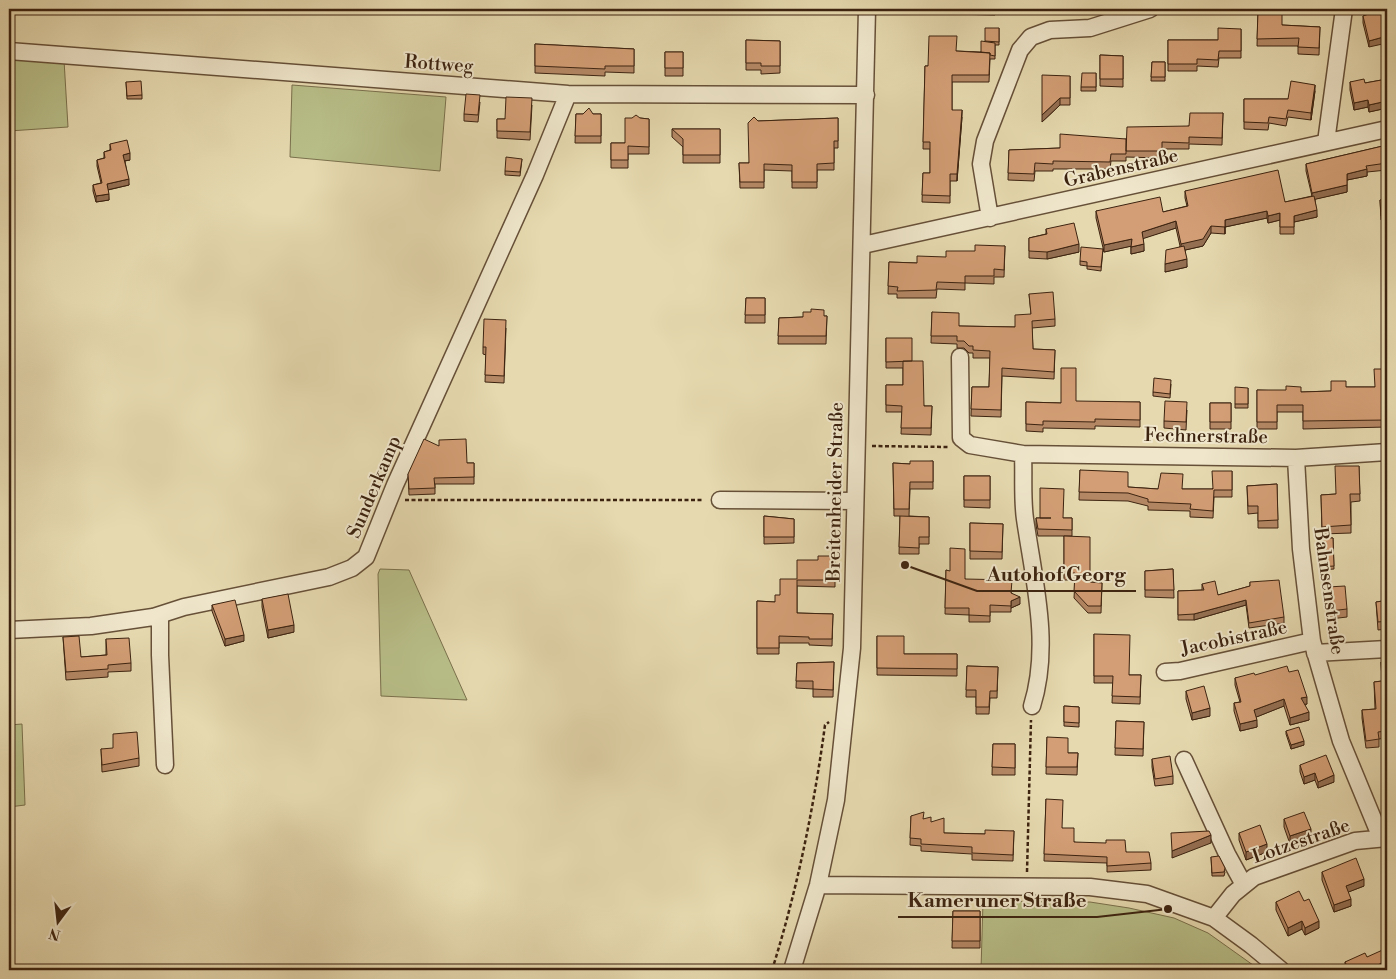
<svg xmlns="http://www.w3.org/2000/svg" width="1396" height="979" font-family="'Libre Bodoni',serif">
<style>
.green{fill:#b8be88;stroke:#7a704c}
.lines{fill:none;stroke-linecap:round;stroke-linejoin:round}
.minor-casing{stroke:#665038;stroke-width:19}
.path{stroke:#3c2310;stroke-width:2.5;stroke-dasharray:4 2.5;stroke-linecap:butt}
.minor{stroke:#efe6cb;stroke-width:16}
.wall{fill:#b58865;stroke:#3c2310}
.shaded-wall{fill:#946f52;stroke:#3c2310}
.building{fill:#d39e75;stroke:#3c2310}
.labels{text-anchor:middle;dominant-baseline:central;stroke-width:4;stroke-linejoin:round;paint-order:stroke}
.street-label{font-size:19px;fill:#3c2310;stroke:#efe6cb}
.leader{fill:none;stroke:#3c2310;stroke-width:2}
.callout-dot{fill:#3c2310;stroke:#efe6cb;stroke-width:2}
.callout-label{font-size:20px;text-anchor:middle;font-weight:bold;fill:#3c2310;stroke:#efe6cb;stroke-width:4;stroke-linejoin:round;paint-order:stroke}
</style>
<rect width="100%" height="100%" fill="#e6d9af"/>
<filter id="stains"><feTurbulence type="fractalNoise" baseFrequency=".004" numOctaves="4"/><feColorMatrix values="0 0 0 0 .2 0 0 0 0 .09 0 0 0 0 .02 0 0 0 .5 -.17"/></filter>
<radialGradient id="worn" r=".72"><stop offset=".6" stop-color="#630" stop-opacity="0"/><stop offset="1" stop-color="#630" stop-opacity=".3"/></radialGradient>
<path class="green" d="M9,57l55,3 4,67 -59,4z
M292,85l154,12 -6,74 -150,-14z
M380,569l29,1 58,130 -86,-4 -3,-122z
M22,724l3,81 -16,2v-82z
M983,901l107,1 39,6 45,10 34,15 52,37h-279z"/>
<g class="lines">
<defs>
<path id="minor" d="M9,51l559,43 298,1
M1326,142l18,-133
M990,218l-9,-54 4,-23 35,-91 11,-13 19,-7 40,-2 60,-19
M863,245l524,-116
M960,357l1,81 9,7 53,9 273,4 91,-6
M1023,454c1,21 -1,44 2,65 9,62 26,126 7,187
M1296,458l5,91 11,92 29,100 40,97
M720,500l135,1
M160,616v39l5,110
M9,630l82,-4 62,-9 31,-10 145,-30 23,-9 14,-11 29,-72 140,-310 33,-81
M1315,653l72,-4
M1165,672l15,-1 132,-30
M1184,760l43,94 17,31
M818,885l272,2 57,7 67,24 37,27 30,25
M1214,918l19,-24 21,-17 101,-36 32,-3
M792,970l26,-85 18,-85 16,-152 15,-639"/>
</defs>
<use href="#minor" class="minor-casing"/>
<path class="path" d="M872,446l77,1
M405,500h299
M1027,872l4,-152
M772,970c25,-79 42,-163 53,-245l4,-3"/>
<use href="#minor" class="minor"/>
</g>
<path class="wall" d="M906,9h89v6l-89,-2z
M1258,12l24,13 38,2 -1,28 -21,-1v-8h-41z
M1387,13l-18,34 -6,-24v-7z
M999,28v17h-4v14h-5l-1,23h-37v28l10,7 -5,64h-7v22l-28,-1 1,-29h7v-24h-7l2,-83h3l28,-15 25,1 4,-11z
M1241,29v29h-22l-1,9 -21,-1v5h-29v-31h50z
M746,40l34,1v32l-19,1v-4h-15z
M535,44l99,5v24l-29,-1v4l-70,-3z
M665,52h18v24h-18z
M1100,55l23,1v31l-23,-1z
M1152,62h13v19h-14z
M1096,73v18h-15v-4z
M1070,76v29h-10l-18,17z
M1387,79v29l-18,4 -1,-5 -14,3 -4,-20v-8l15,1z
M126,82l16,13v4h-15z
M1315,91l-4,29 -23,-3 -2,9 -17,-3 -1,7 -24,-1v-30h44z
M480,102l-2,20 -14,-1v-7z
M532,105l-2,35 -33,-2v-19h8z
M1223,113l-1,32 -33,-1v5h-27v9l-36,-1v4h-15l-1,8h-57v2h-18l-1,10 -26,-1 1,-30 51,-2 66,-9 63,-13z
M576,114h25v29h-26z
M640,118l9,1v35h-21v14h-17v-25h14z
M838,118v30h-4v22h-17v18h-25v-17l-28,-1v18h-24l-1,-25h10l9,-42z
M672,129h48v34h-37v-16l-11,-10z
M110,144l20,16 -5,1 4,24 -21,5 1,10 -13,2 -3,-11v-6l8,-2 -4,-17v-6l7,-2v-6l6,-2z
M1387,145v25l-20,2v4l-20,4v12l-32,7 2,18 -23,5v12h-14v-14l-12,3 -1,-5 -42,9v7l-14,-1 -8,13 -18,4 2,17 -22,5 15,-26 -4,-18 -33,10 1,13 -13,3v-8l-27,6 -8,-34v-7l67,1 24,-6 -2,-8v-7l100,11 27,-6 -6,-25v-7z
M522,159l-2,17 -15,-1v-4z
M1380,200h7v20h-6z
M1046,229l33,23 -32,7 -18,-1v-20l17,-4z
M1005,246l-1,31h-10v7l-29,-1v7l-28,-1 -1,9h-39v-4h-9l1,-32 28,1z
M1103,249l-2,22 -14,-2v-3l-7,-1v-4z
M1029,294l26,25v7l-23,2 1,21 22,1 -1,29 -52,-3 -1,41 -30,-1 1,-29h17l1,-29h-17v-5h-4l-5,-5h-7v-4l-26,-1 1,-31 27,14 56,1 16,-13z
M746,298h19v25h-20z
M827,316l-1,28h-48l1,-26z
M506,328l-2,55 -19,-1 1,-27 -3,-1v-7z
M886,338l26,23 12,45h8l-1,29 -30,-1 1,-22h-16v-27h17v-17h-17z
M1387,369v58l-84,2v-17h-26v17h-20v-39l44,2 30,-1 15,-4h29z
M1171,384l-1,14 -17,-2v-4z
M1248,388v20h-13v-4z
M1026,402l35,1 79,-1v25l-45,-1v3l-52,-1v4l-17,-1z
M1210,403h21v26h-21z
M1187,410l-1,20 -22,-2v-7z
M933,461v28h-23l-1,27 20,1v27h-10v10h-20l1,-38h-6l-1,-53 17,1z
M467,463h7v21h-39v10l-26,1 -1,-21z
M1384,464h3v27l-2,1z
M1359,466l1,35 -9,1v31l-29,1 -1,-39 15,-1z
M1080,470l48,17 30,2h54l20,-18v26h-18l-1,21 -23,-1v-6l-42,-1v-4l-20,-5 -49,-1z
M964,476h26v32l-26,-1z
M1277,484l1,44h-20v-15l-10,1 -1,-28z
M764,516l30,3v24l-30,1z
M1036,518h36v18h-34l-2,-11z
M970,523l33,1 -1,35h-32z
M1064,536l26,46 12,1 -1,30h-13l-14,-15 1,-18h-11z
M1318,538h15l1,31 -14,1z
M835,556v31l-38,-1v27l36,1 -1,32 -23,-1v-2h-30v11h-22v-53l18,1 5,-7 38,-35z
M1173,569l1,29 -29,-1v-26z
M946,570l19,9 47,14 8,11 -9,4v4h-21v10h-21v-7l-24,-1z
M1250,582l34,35v6l-35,5 -3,-23 -52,15h-16v-29l24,-1v-6l16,11 32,-9z
M1328,587l19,22v8l-17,2z
M1387,592v37l-9,1 -2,-28 6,-1v-8z
M262,599l32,33 -26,6 -6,-31z
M212,605l32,36 -19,5 -13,-35z
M1094,634l35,41h12l-1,29 -28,-1 1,-20h-19z
M877,636l27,18h53v22l-80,-1z
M63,637l18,20 25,-2v-16l25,24v8l-23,1v5l-42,3z
M834,662l-1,35h-20v-8l-17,-1 1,-25z
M1381,662h6v57h-3l1,19 -6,1v8l-13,1 -4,-30v-8l13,-1 -1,-27 8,-1z
M967,666l31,1 -1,31h-7l-1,16h-13v-17h-10z
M1289,672l18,32 -2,1 4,15 -19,5 -6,-19 -28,11 1,10 -17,4 -6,-20v-8l6,-1 -5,-17v-7z
M1186,691l24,25 -18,4 -6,-21z
M1064,706l15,1v20l-15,-1z
M1116,721l28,1 -1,34 -28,-1z
M1286,731l18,14 -13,4 -5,-15z
M1047,737l21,16h10l-1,22 -31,-1z
M993,744h22v31h-23z
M101,749l38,9v8l-37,6z
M1152,759l21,17v8l-18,2 -3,-19z
M1300,765l34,17 -16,6 -3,-8 -11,4 -4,-12z
M1046,799l16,29 12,14 52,10 25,11v7l-44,2v-9l-63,-2z
M911,816l20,6 13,11 41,1 29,-3 -1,30 -41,-1v-6l-51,-3v-5l-11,-1z
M1284,819l27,17 -21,8 -6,-17z
M1239,833l28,19 -21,8 -7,-20z
M1211,857l14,15 -1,4h-12z
M1322,872l42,14 -16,6 3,14 -17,6 -12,-32z
M1304,901l15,27 -14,7 -3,-6 -14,7 -12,-26v-8z
M953,911h27v37h-28z
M1367,957l20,13h-42v-8z"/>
<path class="shaded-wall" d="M1387,36v7l-18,4v-6z
M1315,85v6l-4,29v-7z
M1060,98v7l-18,17v-7z
M1368,100v7l-14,3v-7z
M1387,101v7l-18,4v-7z
M962,110v7l-5,64v-7z
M130,153v7l-7,1v-6z
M1367,169v7l-20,4v-6z
M129,179v6l-22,5v-6z
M1347,185v7l-35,8v-7z
M109,194v6l-13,2v-6z
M1317,210v7l-23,5v-6z
M1267,211v7l-42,9v7v-14z
M1280,213v7l-12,3v-7z
M1176,221v7l-34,11v-7z
M1211,226v7l-8,13 -22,5v-7z
M1132,239v7l-28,6v-7z
M1079,244v8l-32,7v-7z
M1144,244v7l-13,3v-7z
M1187,259v8l-22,5v-8z
M1020,597v7l-9,4v-7z
M1246,600v5l-52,15v-6z
M294,625v7l-26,6v-8z
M244,635v6l-19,5v-7z
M1307,697v7l-6,1v-7z
M1284,699v7l-30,12v-8z
M1210,708v8l-18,4v-7z
M1309,712v8l-19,5v-7z
M1257,720v7l-17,4v-7z
M1304,741v4l-13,4v-4z
M1315,773v7l-11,4v-7z
M1334,775v7l-16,6v-6z
M1311,829v7l-21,8v-8z
M1211,835v8l-39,15v-7z
M1267,844v8l-21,8v-8z
M1364,879v7l-18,7v-7z
M1351,899v7l-17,6v-7z
M1302,921v8l-14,7v-8z
M1319,921v7l-14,7v-7z
M1387,961v9h-22z"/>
<path class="building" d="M1383,9l4,4v23l-18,5 -6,-25z
M1258,12h24v13l38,2 -1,21 -21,-1 1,-9 -42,1z
M985,28h14v14l-14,-1z
M1218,28l23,1v22h-22l-1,9 -21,-1v5h-29v-24h50z
M929,36h28l-1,15 34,2 -1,22h-37v35h10l-5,64h-7v22l-28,-1 1,-22h7v-31h-7l2,-76h3z
M746,40l34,1v25h-19v-3h-15z
M981,41l14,2v13l-5,-1v-2l-9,-1z
M535,44l99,5v17h-29v3l-70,-3z
M665,52h18v16h-18z
M1100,55l23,1v23h-23z
M1152,62h13v15h-14z
M1082,73h14v14h-15z
M1042,75l28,1v22h-10l-18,17z
M1364,79l1,4 22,-4v22l-18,4 -1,-5 -14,3 -4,-21z
M141,81l1,14 -15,1 -1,-14z
M1291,81l24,4 -4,28 -23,-3 -2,9 -17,-2 -1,6 -24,-1v-23h44z
M466,94l14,1 -2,20 -14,-1z
M506,97l26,1 -2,34 -33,-1v-12h8z
M589,108l4,6h8v22h-26l1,-22h7z
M1190,113h33l-1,25 -33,-1v6l-27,-1v9h-36l1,-24 62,-1z
M636,115l4,3 9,1v28l-21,-1v14h-17v-17h14v-25h7z
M754,117l4,4 80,-3v23h-4v22l-17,1v18h-25v-17l-28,-1v18h-24l-1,-19h10l-1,-40z
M672,129h48v26h-37v-16z
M1060,134l66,5v15h-15l-1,8 -57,-1v3l-18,-1 -1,11 -26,-1 1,-23 51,-2z
M127,140l3,13 -7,2 6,24 -22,5 2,10 -13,2 -3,-11 9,-2 -5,-23 8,-2 -1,-6 7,-2 -1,-6z
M1387,145v18l-21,3 1,3 -20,5v11l-35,8 -6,-29z
M506,157l16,2 -2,13 -15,-1z
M1278,170l7,32 29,-6 3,14 -23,6v11h-14v-14l-12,3 -1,-5 -42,9v7l-14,-1 -8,13 -22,5 -5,-23 -34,11 2,12 -13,3 1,-8 -28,6 -8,-34 64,-14 3,15 25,-6 -3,-15z
M1380,200h7v16h-6z
M1074,223l5,21 -32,8 -18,-1v-13l18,-4 -1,-5z
M975,245l30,1 -1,24 -10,-1v7h-29v7l-28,-1 -1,8 -39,1 1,-4 -10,-1 1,-24 28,1v-7l29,1v-6h29z
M1184,246l3,13 -22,5 1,-14z
M1081,247l22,2 -2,18 -14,-1v-4l-7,-1z
M1053,292l2,27 -23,2 1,28 22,1 -1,22 -52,-4 -1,42 -30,-1 1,-22h17l1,-36 -17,-1v-4h-4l-5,-5h-7v-5h-26l1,-24 27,1v13l56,1v-12l16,-1 -2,-20z
M746,298h19v17h-20z
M811,309l13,1v6h3l-1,20h-48l1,-18 24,-1v-5h8z
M484,319l22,1 -2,56 -19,-1 1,-28h-3z
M886,338h26v23l-26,1z
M903,361h20l1,45h8l-1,22h-30l1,-22 -16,-1v-20h17z
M1061,368h15v33l64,1v18l-45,-1v3l-52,-1v4l-17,-1v-22l35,1z
M1374,369h13v51l-84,1v-16h-26v17h-20v-32h29v-4l15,1v5l30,-1v-10h15v6h29z
M1154,378l17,2 -1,14 -17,-2z
M1235,387l13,1v16h-13z
M1165,401l22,1 -1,20 -22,-1z
M1210,403h21v19h-21z
M424,439l15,7v-6l27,-1 1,24h7v14l-40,1 1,10 -26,1 -1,-15z
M910,461h23v21h-23l-1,27h-15l-1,-46 17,1z
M1384,464h3v20h-2z
M1335,466h24l1,28h-10l1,31 -29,2 -1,-32 15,-1z
M1080,470l48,2v15l30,2 3,-16 22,1 -1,15h31l-1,-18h20v19h-18l-1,21 -23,-2 1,-5 -43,-2v-3l-20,-6 -49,-1z
M964,476h26v24h-26z
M1277,484l1,36 -20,1v-15h-10l-1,-20z
M1040,488l24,1 -1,29h9v12l-34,-1 -2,-11h15h-11z
M764,516l30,3v18h-30z
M900,516l29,1v20h-10v11l-20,-1z
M970,523l33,1 -1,28 -32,-1z
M1064,536l26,1v45l12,1 -1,23h-13l-14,-15 1,-18h-11z
M1318,538h15l1,28 -14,1z
M950,548l15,1v30l47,1 -1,13 9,4 -9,4v5l-21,-1v11l-21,-1v-7h-24l1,-38 4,1z
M818,556h17v24h-38v33l36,1 -1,25h-23v-2l-30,-1v12h-22v-47l18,1v-7h5v-16h17v-19h21z
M1173,569l1,21h-29v-19z
M1279,580l5,37 -35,6 -3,-23 -52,14 -16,1v-24l26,-1 -2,-6 13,-3 3,14 32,-9v-4z
M1345,586l2,23 -17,2 -2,-24z
M1387,592v29l-9,1 -2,-20 7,-1 -1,-8z
M288,594l6,31 -26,5 -6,-31z
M235,600l9,35 -19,4 -13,-34z
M1094,634l36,1 -1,40h12l-1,22 -28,-1 1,-20h-19z
M79,636l2,21 26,-2 -1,-16 23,-1 2,25 -23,2v4l-42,3 -3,-35z
M877,636h27v18h53v15l-80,-1z
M834,662l-1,28 -20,-1v-8h-17l1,-18z
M1381,662h6v50h-4l2,19 -7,1 1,7 -13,2 -4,-31 14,-1 -2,-27 8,-1z
M967,666l31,1 -1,24h-7l-1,16h-13v-17h-10z
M1287,666l2,6 9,-2 9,27 -6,1 8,14 -19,6 -6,-19 -30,11 3,10 -17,4 -6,-21 7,-1 -6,-24 19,-5 1,2z
M1204,686l6,22 -18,5 -6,-22z
M1064,706l15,1v16l-15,-1z
M1116,721l28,1 -1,27 -28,-1z
M1299,727l5,14 -13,4 -5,-14z
M137,732l2,26 -37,7 -1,-16 12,-1v-14z
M1047,737l21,1v15h10l-1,14h-31z
M993,744h22v24l-23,-1z
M1326,755l8,20 -16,7 -3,-9 -11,4 -4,-12z
M1170,756l3,20 -18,3 -3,-20z
M1046,799l17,1 -1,28h12v14l32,1v-3h19l1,12h23l2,11 -44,3v-9l-63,-3z
M924,812l-1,7 8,-2v5l13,-4v15l41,1v-4l29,1 -1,24 -41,-2v-6l-51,-3v-5l-11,-1 1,-22z
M1304,812l7,17 -21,7 -6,-17z
M1260,825l7,19 -21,8 -7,-19z
M1209,831l2,4 -39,16 -1,-18z
M1219,856l6,12 -1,4 -12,1 -1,-16z
M1356,858l8,21 -18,7 5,13 -17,6 -12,-33z
M1299,891l5,10 5,-2 10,22 -14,7 -3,-7 -14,7 -12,-26z
M953,911h27v30h-28z
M1387,948v13l-22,9h-16l-4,-8 20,-9 2,4z"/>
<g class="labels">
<g class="street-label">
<text transform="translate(439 64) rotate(4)">Rottweg</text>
<text transform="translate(1121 168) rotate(-13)">Grabenstraße</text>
<text transform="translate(1206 436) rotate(1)">Fechnerstraße</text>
<text transform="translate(374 487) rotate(-67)">Sunderkamp</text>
<text transform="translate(835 492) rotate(-89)">Breitenheider Straße</text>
<text transform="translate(1329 591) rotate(82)">Bahnsenstraße</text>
<text transform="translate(1234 638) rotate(-12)">Jacobistraße</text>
<text transform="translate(1301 841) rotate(-19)">Lotzestraße</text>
</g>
</g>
<path class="leader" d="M905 565L977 591H1136M1168 909L1097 917H898"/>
<g class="callout-dot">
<circle cx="905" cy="565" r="5"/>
<circle cx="1168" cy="909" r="5"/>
</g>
<g class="callout-label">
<text x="1056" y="581">Autohof Georg</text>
<text x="997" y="907">Kameruner Straße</text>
</g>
<rect width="1396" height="979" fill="none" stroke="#e6d9af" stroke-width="30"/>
<rect x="10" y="10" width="1376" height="959" fill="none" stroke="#3c2310" stroke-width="2.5"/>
<rect x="15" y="15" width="1366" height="949" fill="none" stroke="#3c2310"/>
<g transform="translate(58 922) rotate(195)" stroke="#efe6cb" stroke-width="4" paint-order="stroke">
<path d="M0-4L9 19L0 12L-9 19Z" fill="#3c2310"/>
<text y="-8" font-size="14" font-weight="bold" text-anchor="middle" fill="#3c2310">N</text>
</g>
<rect width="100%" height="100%" filter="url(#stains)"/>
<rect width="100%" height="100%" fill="url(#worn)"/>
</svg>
